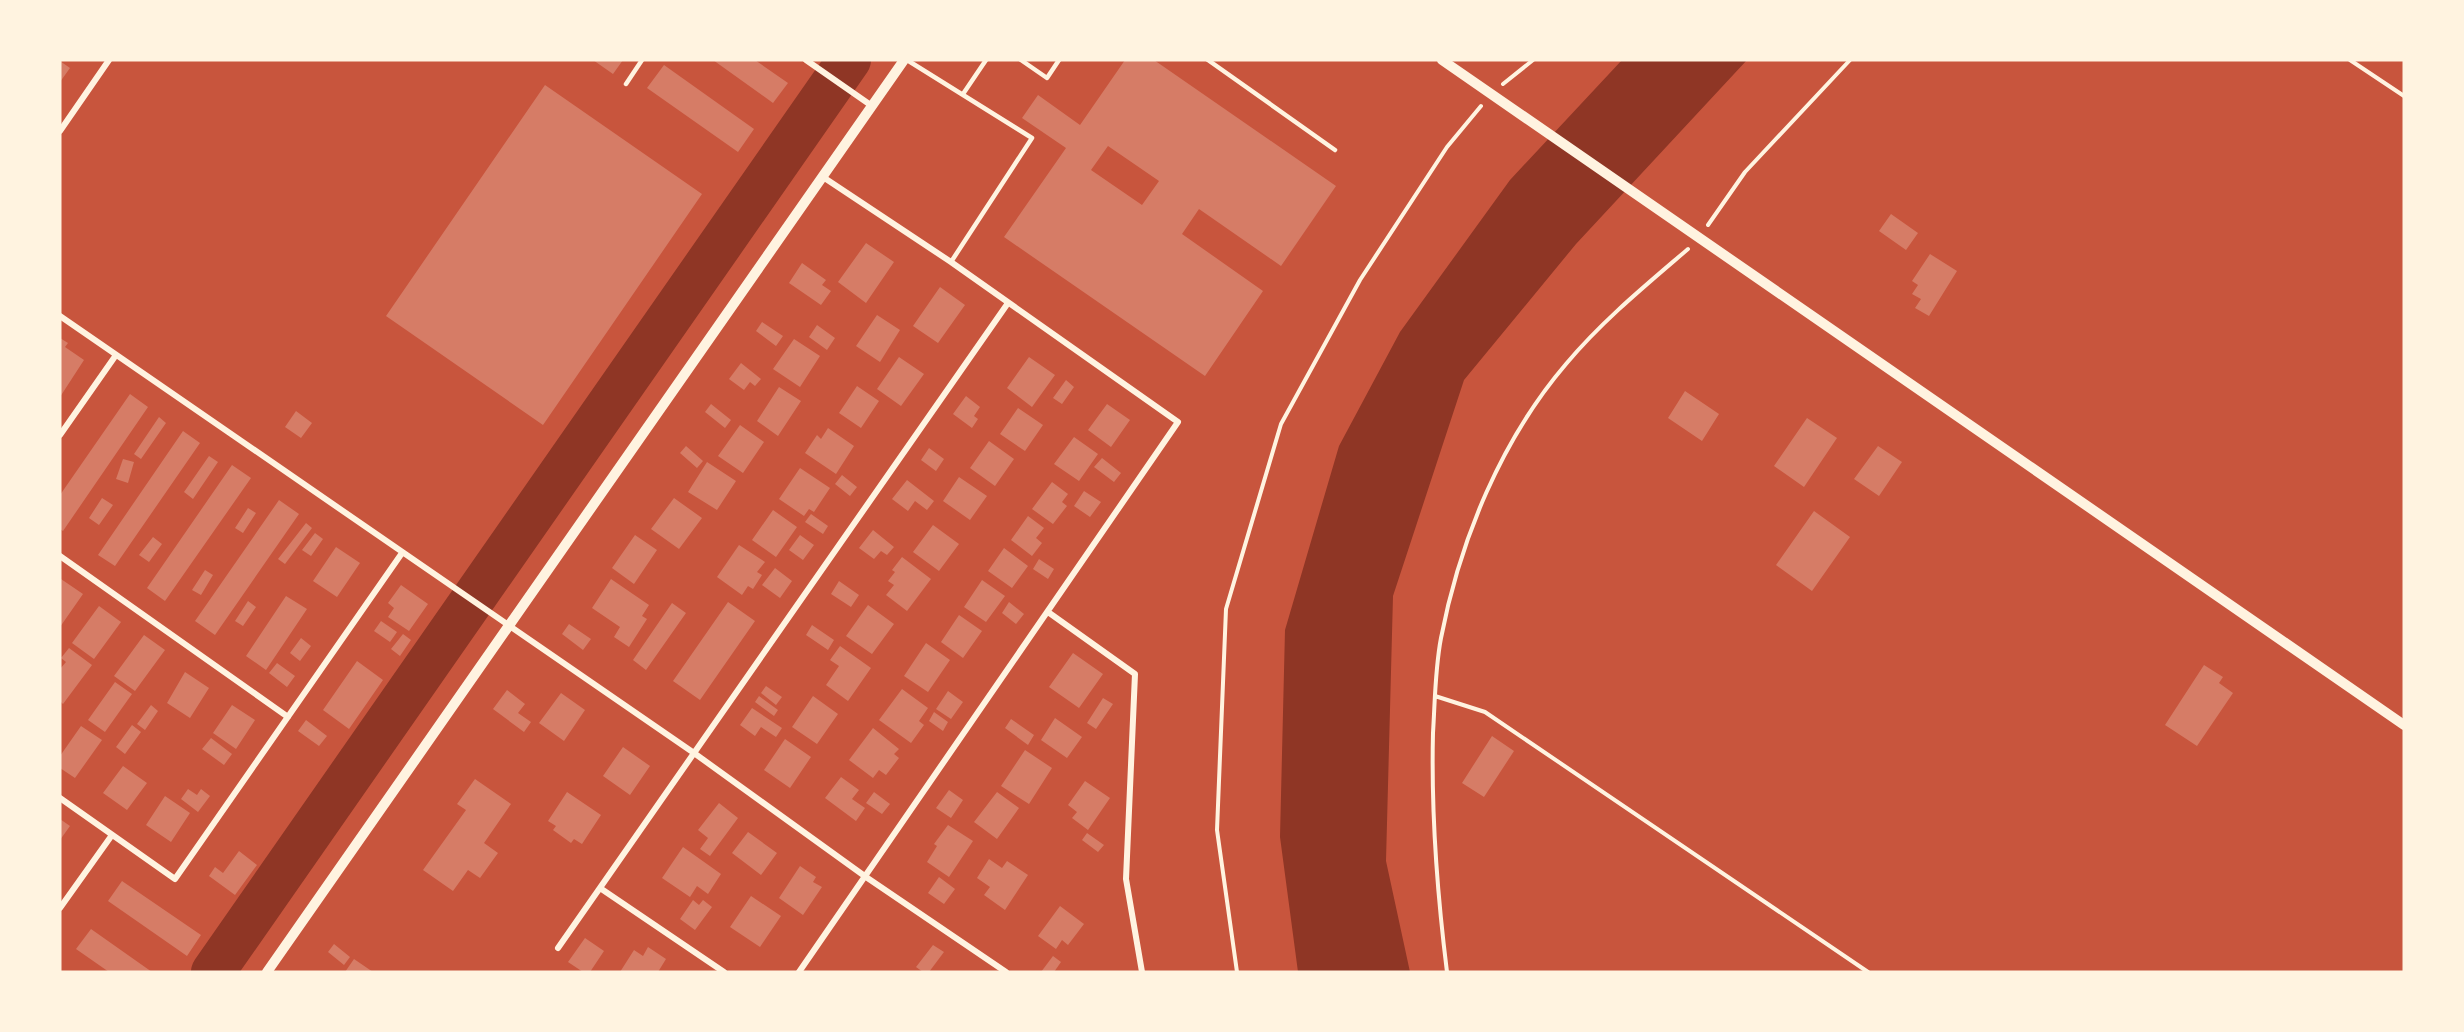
<svg xmlns="http://www.w3.org/2000/svg" width="2464" height="1032" font-family="Figtree,sans-serif">
<style>
.water{fill:#8f3625}
.lines{fill:none;stroke-linecap:round;stroke-linejoin:round}
.river{stroke:#8f3625;stroke-width:44}
.building{fill:#d67c66;fill-rule:evenodd}
.path{stroke:#fff3e0;stroke-width:4}
.service{stroke:#fff3e0;stroke-width:4.5}
.minor{stroke:#fff3e0;stroke-width:6}
.tertiary{stroke:#fff3e0;stroke-width:10}
</style>
<rect width="100%" height="100%" fill="#c8553d"/>
<path class="water" d="M1622,60h125l-171,184 -112,136 -71,216 -7,265 24,111h-112l-18,-135 5,-207 54,-184 61,-114 110,-152z"/>
<g class="lines">
<path class="river" d="M213,972l636,-912"/>
</g>
<path class="building" d="M593,60h30l-10,14z
M713,60h42l33,23 -15,20z
M1125,60h29l182,126 -55,80 -82,-57 -17,25 81,57 -58,85 -201,-139 62,-89 -44,-30 16,-23 42,30zM1108,146l51,35 -17,24 -51,-35z
M60,61l10,7 -10,14z
M664,65l90,64 -16,23 -91,-64z
M545,85l157,109 -159,231 -157,-109z
M1891,214l27,19 -12,17 -27,-19z
M866,243l28,19 -28,41 -28,-21z
M1930,254l27,17 -28,45 -14,-8 6,-9 -9,-5 6,-9 -6,-4z
M802,263l24,17 -4,5 9,6 -10,14 -32,-22z
M940,287l25,18 -27,38 -25,-17z
M877,315l23,15 -20,32 -24,-16z
M762,322l21,14 -7,10 -20,-15z
M817,325l18,13 -8,12 -18,-13z
M60,338l8,5 -3,4 19,13 -24,37z
M794,339l26,17 -20,31 -27,-18z
M899,357l25,17 -23,32 -24,-17z
M1029,357l26,18 -23,32 -25,-19z
M741,363l20,16 -6,7 -5,-4 -6,8 -15,-11z
M1066,380l8,7 -12,17 -9,-6z
M857,386l22,15 -18,27 -22,-15z
M779,387l22,14 -23,35 -21,-15z
M1685,391l34,23 -17,27 -34,-23z
M130,394l18,13 -85,124 -3,-2v-34z
M966,396l14,11 -6,9 4,3 -6,9 -19,-14z
M711,404l20,16 -6,8 -20,-16z
M1107,404l23,16 -19,27 -23,-17z
M1018,408l25,17 -18,26 -25,-17z
M296,411l16,12 -11,15 -16,-11z
M159,417l7,6 -25,36 -7,-5z
M1807,418l30,20 -33,49 -30,-21z
M740,425l24,17 -21,31 -25,-17z
M828,428l26,18 -18,28 -31,-21 12,-18 4,4z
M183,431l17,12 -85,123 -17,-11z
M1074,437l24,17 -19,27 -25,-17z
M989,441l25,18 -19,27 -25,-18z
M686,446l17,15 -6,7 -17,-15z
M1878,446l24,16 -23,34 -25,-17z
M929,448l15,11 -8,12 -15,-11z
M209,456l9,6 -25,37 -9,-7z
M1102,458l19,15 -7,9 -20,-15z
M123,459l11,3 -6,21 -12,-4z
M707,462l29,19 -19,29 -29,-18z
M232,465l19,13 -86,123 -18,-13z
M800,468l30,20 -16,24 -5,-3 -5,7 -25,-17z
M842,475l15,12 -7,9 -15,-12z
M959,477l28,19 -17,24 -27,-19z
M907,480l27,21 -7,9 -12,-9 -7,10 -16,-12z
M1052,482l16,12 -6,8 5,4 -14,18 -21,-15z
M1084,491l17,11 -11,15 -16,-11z
M102,498l11,7 -14,20 -10,-7z
M674,498l28,20 -23,31 -28,-20z
M279,500l20,14 -84,121 -20,-14z
M248,508l8,5 -13,20 -8,-5z
M773,510l24,17 -21,30 -24,-17z
M1814,511l36,26 -38,54 -36,-26z
M811,514l17,12 -5,8 -18,-12z
M1028,516l16,12 -8,10 6,5 -10,13 -21,-16z
M306,523l6,5 -27,36 -7,-5z
M933,525l26,19 -20,27 -26,-19z
M873,530l21,17 -7,8 -6,-4 -7,8 -15,-11z
M315,533l8,6 -12,17 -9,-6z
M635,535l22,15 -23,34 -22,-16z
M800,535l14,10 -11,15 -14,-10z
M153,537l9,7 -13,18 -10,-7z
M739,545l26,17 -8,10 5,3 -9,14 -5,-3 -6,9 -25,-18z
M336,547l24,16 -23,34 -24,-16z
M1004,548l24,18 -16,22 -24,-17z
M902,557l29,22 -24,32 -21,-16 8,-10 -6,-4 7,-9 -3,-2z
M1039,559l15,10 -6,10 -15,-10z
M775,568l17,13 -12,17 -18,-13z
M205,570l8,5 -12,20 -9,-5z
M61,579l22,15 -23,33v-46z
M611,579l38,26 -7,11 5,3 -18,28 -15,-10 6,-10 -28,-19z
M982,580l23,16 -19,26 -22,-15z
M839,581l20,14 -8,12 -20,-13z
M401,585l27,19 -19,27 -21,-14 6,-9 -6,-5z
M286,596l21,13 -41,61 -20,-14z
M248,601l8,6 -13,19 -8,-5z
M728,602l27,19 -55,79 -27,-19z
M1009,602l15,12 -8,10 -14,-11z
M672,603l14,10 -40,57 -13,-10z
M868,605l26,19 -22,30 -26,-18z
M99,606l22,16 -27,37 -22,-16z
M959,615l23,16 -19,27 -22,-16z
M381,621l16,11 -7,10 -16,-11z
M569,624l22,15 -8,11 -21,-16z
M812,625l22,15 -6,10 -22,-15z
M403,634l8,6 -11,16 -9,-7z
M144,635l21,15 -30,41 -21,-15z
M301,638l10,8 -11,15 -10,-8z
M926,643l24,17 -22,32 -24,-16z
M840,646l31,22 -23,33 -22,-16 13,-19 -9,-6z
M69,648l23,17 -29,39 -3,-3v-32l6,-7 -5,-4z
M1073,653l30,21 -24,34 -30,-21z
M357,661l26,19 -34,49 -26,-19z
M277,663l18,13 -8,11 -18,-14z
M2204,665l19,12 -4,6 14,10 -36,53 -32,-21z
M185,672l24,16 -19,30 -23,-15z
M115,682l17,12 -27,38 -17,-12z
M766,686l16,11 -6,8 -15,-12z
M902,689l26,19 -9,13 5,4 -13,18 -32,-23z
M507,690l18,14 -7,9 13,9 -7,10 -31,-23z
M948,691l15,11 -12,17 -15,-10z
M561,693l24,17 -21,31 -25,-18z
M759,696l19,14 -4,6 -19,-14z
M813,696l25,18 -21,30 -25,-17z
M1103,698l10,6 -17,25 -9,-6z
M151,705l7,6 -13,19 -8,-6z
M232,705l23,15 -19,29 -23,-16z
M752,708l30,20 -6,9 -15,-10 -6,9 -15,-11z
M934,712l14,10 -5,9 -14,-10z
M1055,718l27,19 -15,21 -26,-18z
M1011,719l23,16 -6,10 -23,-17z
M306,720l21,16 -8,10 -21,-15z
M132,725l9,7 -16,22 -9,-7z
M81,726l21,14 -27,38 -15,-10v-12z
M873,728l26,21 -5,5 5,4 -13,17 -7,-5 -6,8 -24,-18z
M1492,736l22,15 -30,46 -22,-14z
M211,738l21,16 -8,11 -22,-16z
M785,739l26,18 -21,31 -26,-18z
M623,747l27,19 -20,29 -27,-19z
M1025,750l27,18 -23,36 -28,-18z
M123,766l24,17 -20,27 -24,-17z
M841,777l18,13 -7,9 13,9 -9,13 -31,-23z
M475,779l36,25 -27,39 14,10 -18,25 -12,-8 -15,21 -30,-21 43,-60 -9,-6z
M1085,781l25,17 -22,32 -16,-12 5,-6 -9,-7z
M188,789l9,6 4,-6 9,7 -12,16 -17,-13z
M949,790l14,10 -12,18 -15,-10z
M567,792l34,23 -19,29 -8,-5 -3,4 -18,-13 3,-4 -8,-5z
M874,792l16,12 -8,10 -16,-11z
M997,792l22,16 -22,31 -23,-17z
M165,796l25,17 -19,29 -25,-17z
M719,803l19,15 -28,38 -10,-7 8,-11 -10,-8z
M60,819l10,7 -10,14z
M948,825l25,16 -24,36 -22,-15 10,-16 -3,-2z
M748,832l29,21 -16,22 -29,-22z
M1087,833l17,12 -6,7 -16,-12z
M683,847l38,27 -13,20 -11,-8 -7,11 -28,-19z
M239,851l18,14 -22,30 -26,-19 6,-9 8,6z
M989,859l13,9 5,-7 21,14 -23,35 -21,-15 6,-8 -13,-9z
M800,866l16,11 -3,5 9,5 -19,28 -24,-17z
M939,877l16,12 -11,15 -16,-11z
M122,881l79,54 -14,21 -79,-55z
M751,896l30,20 -21,31 -30,-20z
M693,900l6,5 4,-5 9,7 -17,23 -15,-11z
M1060,906l24,18 -16,21 -6,-5 -6,9 -18,-13z
M91,929l61,43h-43l-33,-23z
M585,938l19,13 -14,21h-7l-15,-10z
M334,944l16,13 -6,8 -16,-13z
M933,945l11,7 -15,20h-6l-7,-5z
M648,947l18,12 -8,13h-38l14,-22 9,6z
M1053,956l8,6 -7,10h-13z
M354,959l19,13h-28z"/>
<g class="lines">
<path class="path" d="M2350,60l54,36
M1503,84l30,-24
M1708,225l37,-53 105,-112
M1435,696l50,16 383,260
M1237,972l-20,-142 9,-221 55,-185 79,-144 87,-133 34,-41
M1447,972c-10,-80 -16,-159 -14,-239 2,-32 2,-64 8,-95 19,-98 60,-198 125,-274 36,-43 80,-79 122,-115"/>
<path class="service" d="M907,60l125,78 -81,124
M1021,60l26,18 12,-18
M1208,60l127,90
M626,84l16,-24
M963,94l23,-34"/>
<path class="minor" d="M806,60l66,46
M60,131l49,-71
M60,316l634,437 172,124 140,95
M60,435l56,-80
M60,556l228,161
M1048,612l87,62 -9,205 16,93
M60,798l115,81 227,-326
M600,888l124,84
M60,908l52,-73
M558,948l450,-645
M799,972l379,-550 -227,-160 -128,-85"/>
<path class="tertiary" d="M1442,60l962,665
M267,972l637,-912"/>
</g>
<rect width="2464" height="1032" fill="none" stroke="#fff3e0" stroke-width="123"/>
</svg>
